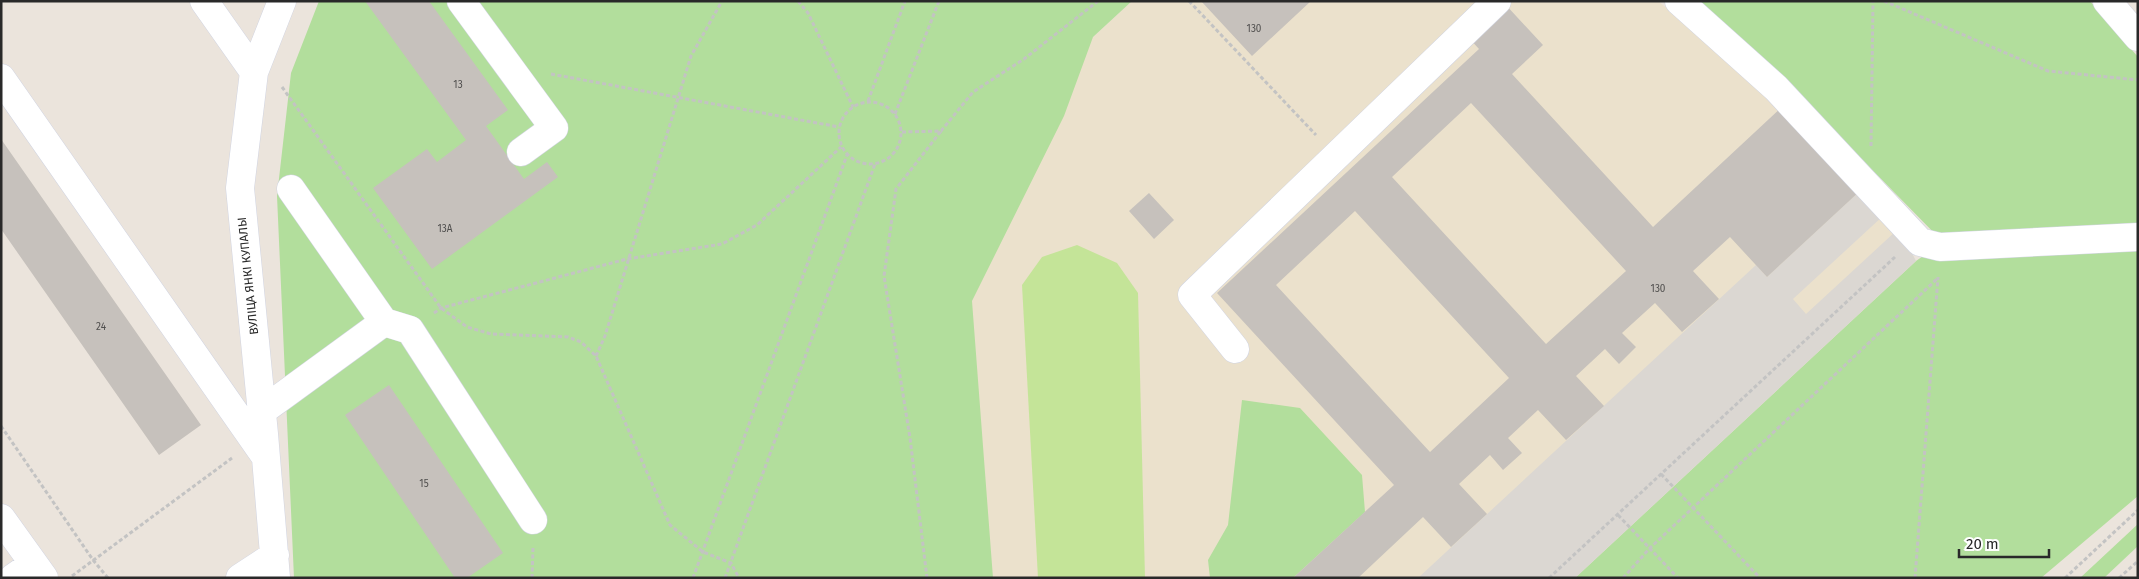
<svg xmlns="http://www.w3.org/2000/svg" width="2139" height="579" font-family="'Fira Sans',sans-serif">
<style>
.education{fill:#ebe1cc}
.green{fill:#b2de9c}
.pitch{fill:#c4e498}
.plaza{fill:#dbd7d2;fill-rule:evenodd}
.building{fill:#c6c1bc;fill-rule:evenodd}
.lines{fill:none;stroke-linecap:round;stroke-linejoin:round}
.minor-casing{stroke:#d1d4e1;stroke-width:29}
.path{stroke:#c3c3c3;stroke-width:3;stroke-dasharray:4 2.5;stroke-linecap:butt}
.minor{stroke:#fff;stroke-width:28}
.labels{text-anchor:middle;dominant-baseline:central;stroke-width:4.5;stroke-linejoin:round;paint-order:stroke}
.number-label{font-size:10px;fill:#504f4e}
.street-label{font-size:12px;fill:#292929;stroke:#fff}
</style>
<rect width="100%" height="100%" fill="#ebe4dc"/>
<path class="education" d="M1132,1h526l127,104 115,125 16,31 -341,317h-608l-47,-381z"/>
<path class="green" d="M319,1h813l-39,36 -29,79 -92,185 21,277h-699l-17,-382 14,-123z
M1696,1h394l48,56v439l-97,82h-466l341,-317 27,-19 -155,-158z
M1242,400l58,8 62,67 3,37 -72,66h-83l-2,-18 20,-35z
M2138,524v22l-34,32h-24z"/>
<path class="pitch" d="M1077,245l40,18 21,30 7,285h-107l-16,-293 20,-28z"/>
<path class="plaza" d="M1862,189l38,41 16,31 -341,317h-157l338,-313 11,12zM1883,216l13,15 -90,83 -13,-15z"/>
<path class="building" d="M365,1h64l79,109 -22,16 38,53 23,-17 11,15 -126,92 -59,-81 54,-39 10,13 29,-22z
M1201,1h110l-59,55z
M1505,4l38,41 -31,29 141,153 130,-121 78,84 -94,87 -37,-40 -37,34 26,28 -37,33 -27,-29 -33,30 14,14 -17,17 -14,-15 -29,27 28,30 -38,34 -28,-30 -30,28 14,15 -19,17 -13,-15 -31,29 28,30 -36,33 -28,-30 -65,61h-65l101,-93 -177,-192 262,-244 -10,-11zM1471,103l155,168 -80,73 -154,-167zM1355,211l154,167 -79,74 -154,-167z
M1,139l200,286 -42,30 -158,-226z
M1149,193l25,27 -20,19 -25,-28z
M389,385l114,168 -36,25h-12l-110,-163z"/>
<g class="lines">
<defs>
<path id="minor" d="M204,1l50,71
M461,1l93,127 -33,24
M1679,1l97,87 144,154 20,5 198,-10
M2107,1l31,36
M1,78l264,378
M291,189l93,133 26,8 123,190
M1235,349l-43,-54 305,-294
M262,411l122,-89
M1,518l43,60
M13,578l20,-14
M240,578l35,-23
M276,578l-12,-144 -24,-246 14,-116 28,-71"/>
</defs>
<use href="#minor" class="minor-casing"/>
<path class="path" d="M798,1l10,12 45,94
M1189,1l127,134
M1884,1l164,70 90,9
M551,74l288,53
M282,87l159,221 26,19 24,7 77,3 13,5 15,14 74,169 33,27 28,11 8,15
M868,101l37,-100
M839 133a31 31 0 1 1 62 0a31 31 0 1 1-62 0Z
M895,114l44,-113
M902,132l39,-1 32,-39 51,-33 74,-58
M1871,146l2,-145
M434,313l7,-5 186,-49 95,-15 35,-19 84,-78
M596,356l9,-20 86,-280 31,-55
M1,426l92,134 15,18
M1661,474l99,104
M1618,515l60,63
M72,576l160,-118
M532,578l1,-30
M693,578l154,-423
M725,578l150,-414
M927,578l-17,-140 -26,-162 12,-87 45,-58
M1549,578l346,-321
M1623,578l27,-30 288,-270
M1915,578l23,-301
M2065,578l73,-68
M2119,578l19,-17"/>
<use href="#minor" class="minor"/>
</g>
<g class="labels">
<g class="number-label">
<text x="1254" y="29">130</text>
<text x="458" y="85">13</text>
<text x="445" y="229">13А</text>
<text x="1658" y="289">130</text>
<text x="101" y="327">24</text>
<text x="424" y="484">15</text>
</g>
<g class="street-label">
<text transform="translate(248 276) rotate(-96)">ВУЛІЦА ЯНКІ КУПАЛЫ</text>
</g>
</g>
<rect width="2139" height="579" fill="none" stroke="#292929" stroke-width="5"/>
<path d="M1959 549v8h90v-8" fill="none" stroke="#292929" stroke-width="2.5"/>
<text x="1966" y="549" font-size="15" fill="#292929" stroke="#ffffff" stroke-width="4" paint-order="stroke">20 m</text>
</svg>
